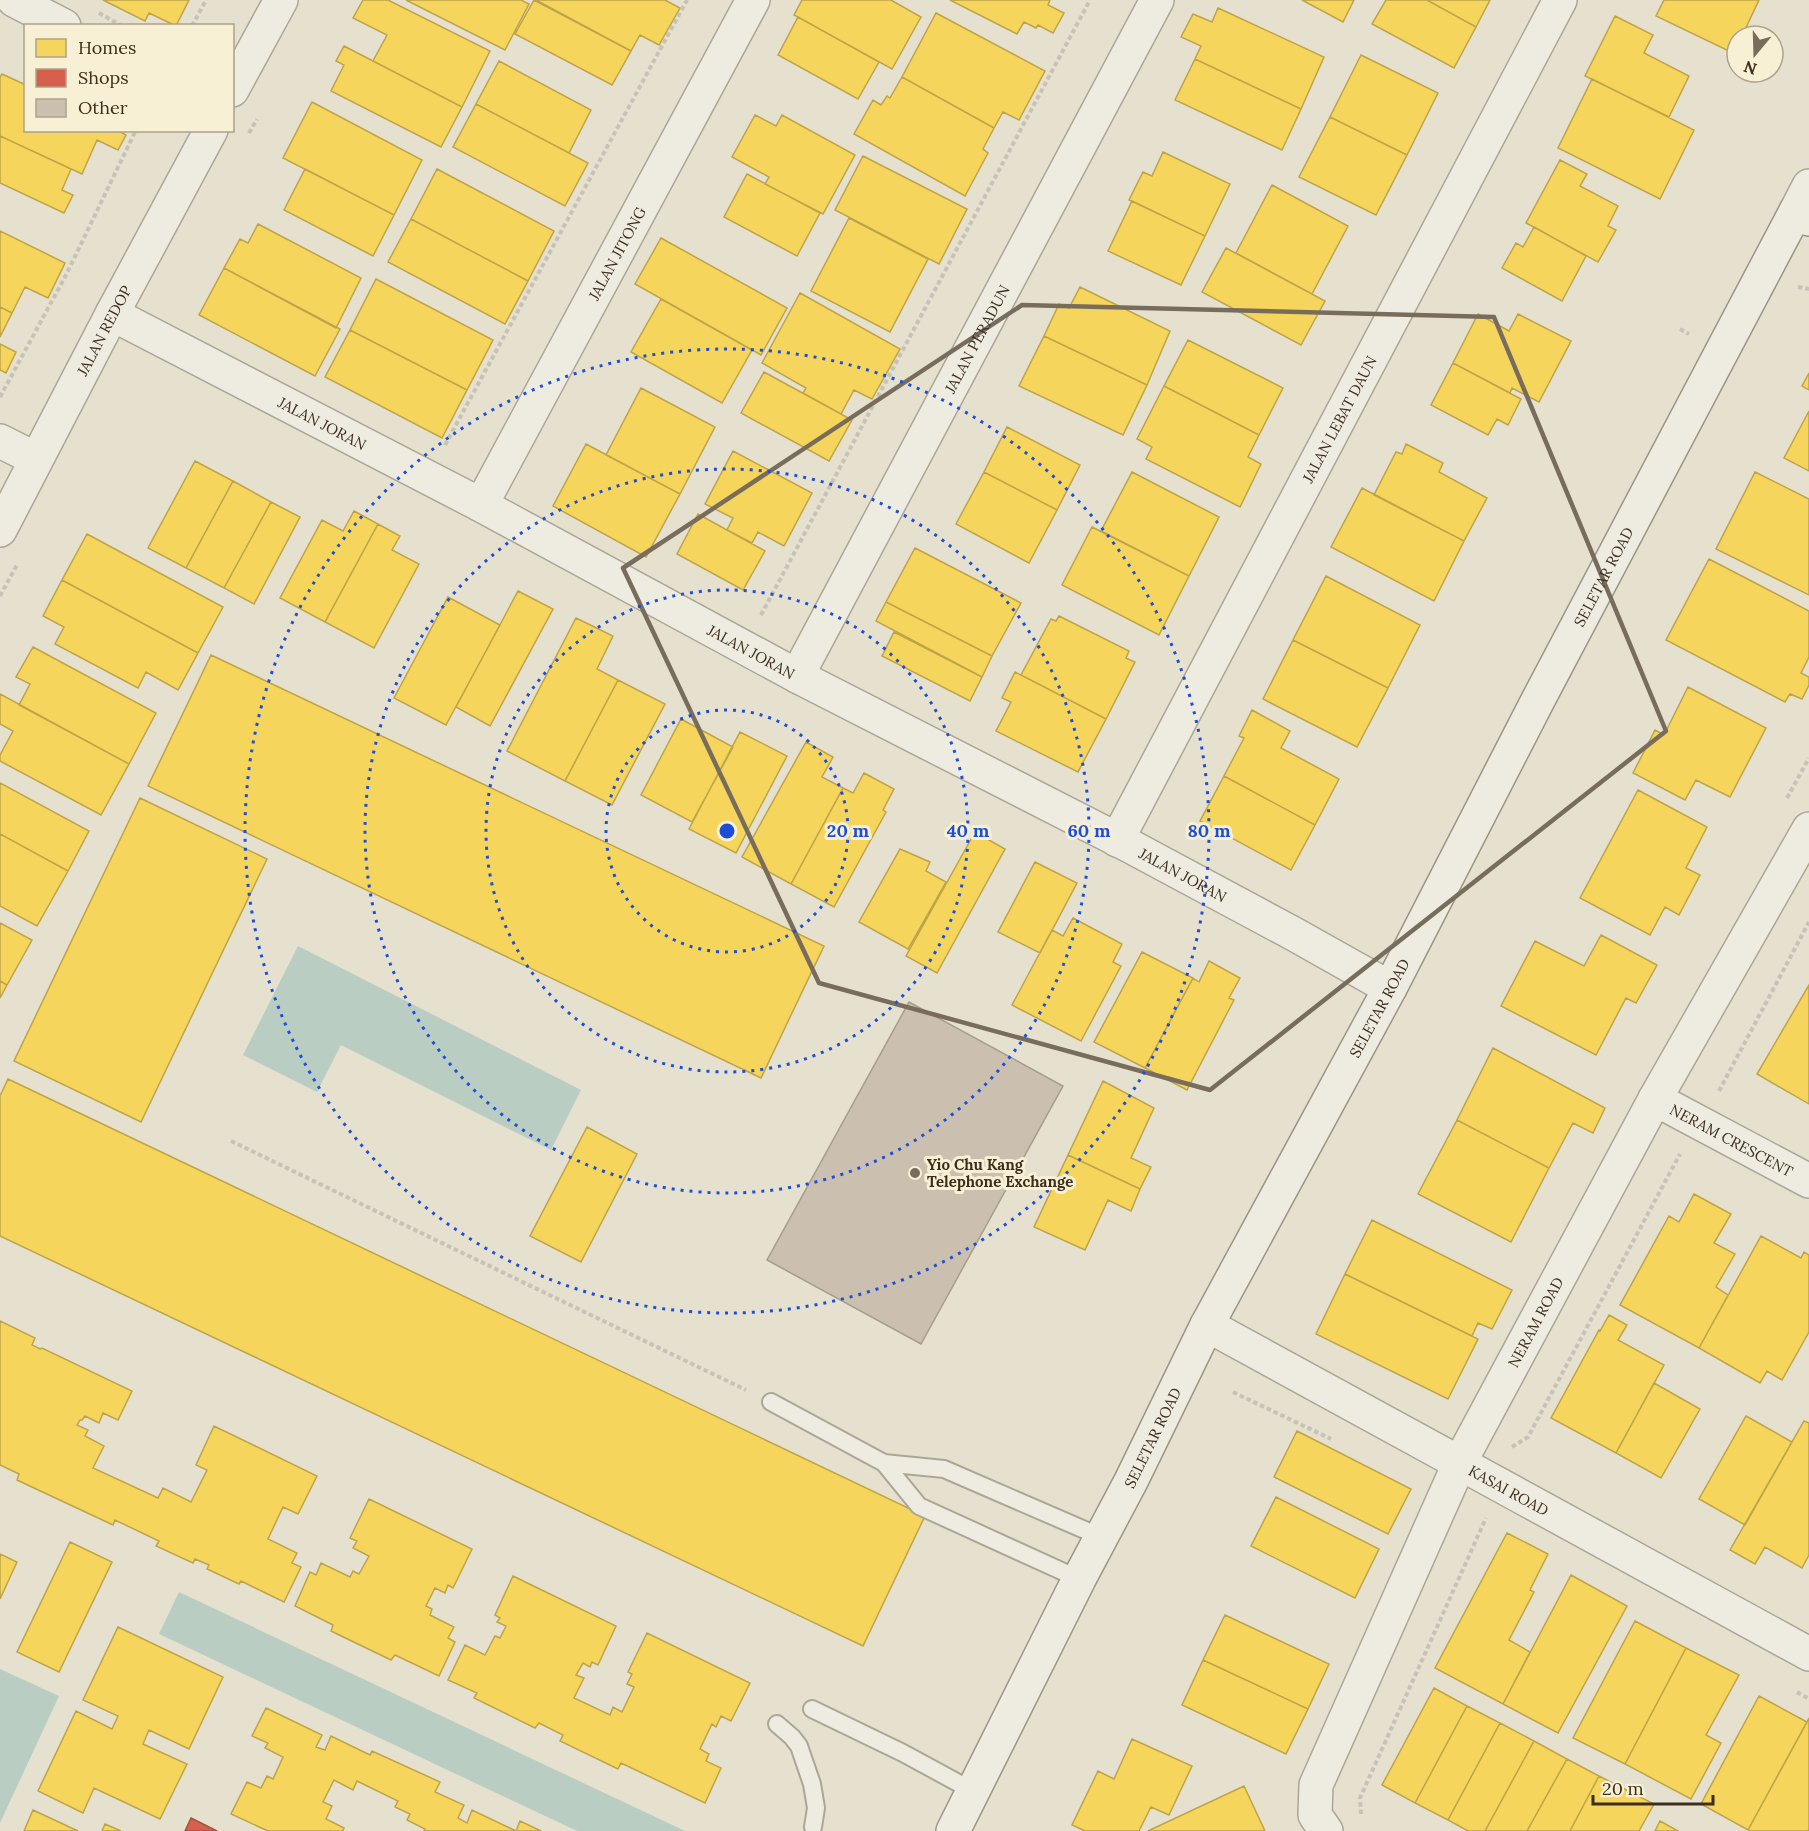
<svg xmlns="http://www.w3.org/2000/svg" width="1809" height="1831" font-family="Lora,serif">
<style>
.water{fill:#b9cdc2}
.homes{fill:#f6d55c;stroke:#bea349;stroke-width:1.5}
.shops{fill:#d6604d;stroke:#a8513f;stroke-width:1.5}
.building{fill:#cbbfaf;stroke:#a79c8d;stroke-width:1.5}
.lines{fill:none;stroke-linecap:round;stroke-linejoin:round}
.lane-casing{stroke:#aca697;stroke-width:20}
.street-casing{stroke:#aca697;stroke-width:36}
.secondary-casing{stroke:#9c9587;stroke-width:36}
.path{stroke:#c7c2b7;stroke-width:4;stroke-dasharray:4.5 3;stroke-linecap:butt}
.lane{stroke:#eeebe1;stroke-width:16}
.street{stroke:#eeebe1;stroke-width:33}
.secondary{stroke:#eeebe1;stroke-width:33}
.marked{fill:none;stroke:#786d5c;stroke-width:4.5;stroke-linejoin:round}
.ring{fill:none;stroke:#1d4ed8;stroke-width:3;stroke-dasharray:3 6}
.poi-dot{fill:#786d5c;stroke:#f8f0d5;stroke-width:2}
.labels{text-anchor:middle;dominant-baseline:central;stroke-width:6;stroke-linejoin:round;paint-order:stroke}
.street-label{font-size:15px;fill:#3d2e1e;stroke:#f8f0d5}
.poi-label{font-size:15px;font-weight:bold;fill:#3d2e1e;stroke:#f8f0d5;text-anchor:start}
.centre{fill:#1d4ed8;stroke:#f8f0d5;stroke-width:3}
.ring-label{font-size:18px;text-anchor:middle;font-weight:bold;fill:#1d4ed8;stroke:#f8f0d5;stroke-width:6;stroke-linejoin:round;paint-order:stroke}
</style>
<rect width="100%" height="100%" fill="#e6e1ce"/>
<path class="water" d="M298,946l283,144 -30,60 -210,-105 -24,47 -74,-37z
M179,1592l506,239h-108l-418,-197z
M0,1669l59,27 -59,127z"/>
<path class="homes" d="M103,0h86l-13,26 -27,-13 -4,8z
M363,0h25l102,51 -28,56 -89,-46 14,-26 -34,-17z
M406,0h115l8,4 -24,46z
M534,0l97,51 -19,34 -97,-51z
M536,0h129l15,8 -21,37 -19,-10 -9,16z
M802,0h89l30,17 -29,52 -98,-54z
M950,0h100l-2,5 16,8 -11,20 -15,-8 -2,3 -12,-6 -7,12z
M1302,0h52l-11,22z
M1386,0h41l49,27 -22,41 -82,-44z
M1427,0h63l-14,27z
M1664,0h95l-17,36h-5v9l-4,8 -77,-37z
M1218,8l106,49 -23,52 -106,-50 6,-13 -20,-9 12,-23 19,8z
M936,13l109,58 -26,49 -16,-8 -9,16 -92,-51z
M1615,16l38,19 -9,18 45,23 -20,41 -84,-41z
M798,17l81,45 -21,37 -80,-44z
M344,46l118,61 -21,40 -110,-56 13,-26 -8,-4z
M1361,55l77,38 -31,62 -77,-38z
M1195,59l106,50 -19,41 -107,-50z
M499,61l92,49 -22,43 -93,-49z
M2,74l24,11v45h91l9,5 -8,15 -21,-10 -15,34 -82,-38v-59z
M902,77l92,51 -11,21 5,4 -23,43 -111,-62 19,-34 8,5 6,-9 3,2z
M1592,79l102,51 -34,69 -102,-51z
M312,102l110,58 -28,55 -111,-57z
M476,104l112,59 -23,43 -112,-59z
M755,115l21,11 6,-11 73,40 -32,59 -58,-30 4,-7 -37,-20z
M1330,117l77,38 -31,60 -77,-38z
M0,136l71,33 -9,21 11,5 -9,18 -64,-30z
M1163,152l67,32 -25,52 -76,-36 14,-28 9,4z
M863,156l104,53 -28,55 -104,-54z
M1560,160l27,14 -7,12 38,20 -10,20 8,4 -18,32 -72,-39z
M305,169l89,46 -21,41 -89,-46z
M437,169l117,62 -26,50 -117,-62z
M747,174l73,39 -23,43 -73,-39z
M1272,185l76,41 -36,68 -76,-41z
M1132,201l73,35 -24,49 -73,-34z
M849,218l79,41 -38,73 -79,-41z
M411,219l117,62 -23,43 -117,-62z
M258,224l103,54 -25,50 -112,-60 16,-29 8,4z
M1534,227l52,29 -24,45 -60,-33 14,-25 7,4z
M0,231l65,32 -17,35 -23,-11 -13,26 -12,-6z
M661,238l126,70 -26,47 -126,-71z
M1226,248l99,53 -24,44 -99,-53z
M224,268l116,61 -25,47 -116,-61z
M376,279l117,61 -26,50 -117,-60z
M1080,287l90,44 -23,54 -103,-49 15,-32 10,4z
M800,293l100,56 -28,50 -18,-9 -13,24 -38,-21 3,-5 -44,-25z
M661,299l91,51 -30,53 -91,-51z
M0,307l12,6 -12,24z
M1478,314l31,17 9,-17 53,27 -32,61 -27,-14 -2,5 -57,-30z
M350,330l117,60 -25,48 -117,-61z
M1044,336l103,49 -24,50 -104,-49z
M1188,340l95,48 -24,47 -95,-49z
M0,344l16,8 -10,21 -6,-3z
M1453,363l68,36 -13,26 -11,-6 -9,16 -57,-30z
M764,372l88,48 -23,41 -88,-48z
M1809,373v17l-7,-4z
M1164,386l95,49 -11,22 13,7 -21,43 -94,-48 6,-12 -15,-8z
M641,388l74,39 -35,67 -74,-39z
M1809,411v60l-25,-13z
M1007,427l73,38 -23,45 -73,-38z
M586,444l94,50 -34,63 -93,-51z
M1406,444l37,19 -4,9 48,26 -23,43 -90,-46 22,-43 6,2z
M733,451l79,42 -28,53 -26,-14 -6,11 -25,-13 6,-12 -28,-14z
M195,461l38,20 -47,87 -38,-20z
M984,472l73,38 -28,53 -73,-39z
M1132,472l87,45 -30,59 -88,-45z
M1755,472l54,27v96l-93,-46z
M233,481l38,21 -47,86 -38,-20z
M1362,488l102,53 -30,60 -103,-54z
M271,502l29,15 -46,87 -30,-16z
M354,511l24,13 -53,98 -45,-24 42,-78 21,11z
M698,514l67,37 -22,39 -66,-36z
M378,524l22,12 -8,14 27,14 -45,84 -49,-26z
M1092,527l97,49 -30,59 -97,-50z
M87,534l136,73 -25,46 -136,-73z
M915,548l106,55 -29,53 -106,-54z
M1709,559l100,52v46l-8,16 8,4v8l-7,14 -12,-5 -5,8 -119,-62z
M1326,576l94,49 -32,63 -95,-48z
M62,580l136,73 -20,37 -32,-18 -8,16 -83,-44 9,-17 -21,-11z
M518,591l35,18 -63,117 -34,-19z
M448,597l52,28 -54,100 -52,-27z
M886,602l106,54 -10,21 -106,-56z
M1059,616l70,35 -3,7 9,4 -29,57 -85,-44 30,-56 5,2z
M576,618l37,18 -16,33 21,11 -53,101 -58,-30z
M894,632l88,45 -12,24 -88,-45z
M1293,640l95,48 -31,59 -94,-48z
M33,647l123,66 -27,51 -110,-59 11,-21 -14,-7z
M211,655l613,291 -63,132 -613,-292z
M1015,672l91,47 -28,53 -82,-41 15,-29 -9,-4z
M618,680l47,24 -53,101 -47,-24z
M1688,687l78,41 -36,69 -34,-17 -11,20 -52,-27 22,-43 9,5z
M0,694l129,70 -28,51 -101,-54v-6l13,-24 -13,-7z
M1252,710l38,21 -9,17 58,31 -24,46 -91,-49 20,-38 -5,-2z
M681,719l52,28 -41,75 -51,-27z
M740,732l47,24 -51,97 -47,-24z
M806,742l27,15 -11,20 21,11 -52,96 -49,-27z
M864,773l30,16 -11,21 3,2 -52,95 -43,-23 52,-96 10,5z
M1224,776l91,49 -24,45 -91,-49z
M0,783l89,48 -21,40 -68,-37z
M1638,790l69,37 -21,41 14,7 -21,40 -14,-8 -15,28 -70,-37z
M140,798l127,61 -126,263 -127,-61z
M975,832l30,17 -68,124 -31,-17z
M0,834l68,37 -31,55 -37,-20z
M900,849l30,13 -4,9 20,11 -38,67 -49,-27z
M1035,862l42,21 -37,70 -42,-21z
M1073,918l49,26 -9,18 8,4 -40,75 -69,-36 40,-75 11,6z
M0,923l32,17 -25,45 -7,-4z
M1601,935l56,30 -21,38 -10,-5 -30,57 -95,-49 34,-65 49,25z
M1142,952l51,26 -48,90 -51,-26z
M1209,961l31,17 -11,20 5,2 -47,90 -42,-22 48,-90 6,4z
M0,981l7,4 -7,13z
M1809,985v119l-52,-30z
M1493,1048l112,60 -12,25 -20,-10 -24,45 -92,-48z
M8,1079l917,437 -62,130 -863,-410v-140z
M1103,1081l51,27 -23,50 20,9 -11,22 -72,-34z
M1457,1120l92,48 -38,74 -93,-48z
M587,1127l50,27 -56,108 -51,-26z
M1068,1155l72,34 -9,22 -23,-11 -23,50 -51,-23z
M1694,1194l37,20 -17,29 21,11 -19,33 12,8 -29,53 -79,-43 49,-89 10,6z
M1372,1220l140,70 -20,39 -14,-6 -6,13 -127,-62z
M1761,1236l40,22 3,-6 5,3v77l-27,48 -15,-9 -7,12 -61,-35z
M1345,1274l133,65 -30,60 -132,-65z
M1609,1315l18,10 -9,15 46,25 -48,88 -65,-35 48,-88 1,1z
M0,1321l35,17 -3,7 8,4 2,-1 90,43 -14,29 -15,-7 -4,10 -14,-7 -3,4h-2l-3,5 11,5 -3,6 19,10 -11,22 65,30 5,-10 28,14 16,-32 -11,-5 18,-39 103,50 -19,38 -15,-7 -15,32 29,14 -5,10 9,4 -17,35 -43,-21 -2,3 -32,-15 2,-4 -14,-6 -2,4 -37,-17 3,-5 -44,-21 -2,5 -96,-45 2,-6 -19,-9z
M1654,1383l46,26 -39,69 -45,-25z
M1746,1416l46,26 -47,83 -46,-26z
M1804,1421l5,2v132l-7,13 -37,-21 -10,17 -25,-14z
M1297,1431l114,58 -23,45 -114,-57z
M1276,1497l103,52 -24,49 -104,-52z
M369,1499l103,50 -19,39 -5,-3 -3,8 -10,-5 -9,18 6,3 -2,6 24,12 -6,11 7,4 -16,34 -44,-21 -4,5 -60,-29 2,-6 -38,-19 15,-34 6,3 5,-12 29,14 3,-6 6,3 10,-18 -16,-8 4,-7 -7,-3z
M1507,1533l41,21 -18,36 4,2 -25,48 21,12 -27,52 -68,-36z
M70,1542l42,20 -53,110 -42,-20z
M0,1554l17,8 -17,37z
M1571,1575l56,31 -69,127 -55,-29z
M513,1576l103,50 -18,39 -6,-3 -2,5 -7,-4 -7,12 8,3 -10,20 36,17 3,-8 9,5 12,-25 -7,-3 5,-10 -4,-2 19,-39 103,50 -19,38 -10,-5 -5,11 -4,-3 -12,25 9,5 -3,7 15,7 -16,35 -84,-40 -3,6 -58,-28 3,-6 -24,-12 -4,5 -61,-30 3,-5 -29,-13 17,-35 20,10 10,-19 5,2 6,-12 -9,-4 3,-4 -5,-3z
M1225,1615l104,49 -21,45 -105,-49z
M1635,1621l51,27 -61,116 -52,-26z
M118,1627l105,50 -34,72 -40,-19 -6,14 44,20 -27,55 -66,-31 -11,25 -45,-22 38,-80 36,18 6,-13 -35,-16z
M1686,1648l53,27 -33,60 15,8 -30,56 -66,-35z
M1203,1660l105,49 -22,45 -104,-49z
M1434,1688l33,18 -52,97 -33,-18z
M1759,1696l48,26 -59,108 -47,-26z
M1467,1706l33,17 -52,97 -33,-17z
M266,1708l56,27 -6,12 9,3 6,-14 39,19 2,-4 68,31 -5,10 29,13 -6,13 9,5 5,-13 44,21 4,-10 21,10h-117l1,-2 -18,-9 3,-6 -15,-7 3,-6 -41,-20 -4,9 -19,-10 -11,22 9,4 -6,13 18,9 -1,3h-75l-37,-17 16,-32 14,6 6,-12 6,3 10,-22 -18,-9 3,-5 -16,-7z
M1809,1718v111l-1,2h-58l-2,-1z
M1500,1723l34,18 -49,90h-17l-20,-11z
M1132,1739l60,27 -23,49 -18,-8 -12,24h-54l-13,-6 26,-54 16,8z
M1534,1741l33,18 -40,72h-42z
M1567,1759l32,17 -29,55h-43z
M1599,1776l55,28 -15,27h-69z
M1244,1786l21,45h-117z
M33,1810l45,21h-54z
M1660,1821l18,10h-23z
M105,1824l16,7h-19z"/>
<path class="shops" d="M191,1818l26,13h-32z"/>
<path class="building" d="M909,1002l154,84 -142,258 -154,-84z"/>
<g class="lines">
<defs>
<path id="lane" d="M771,1402l113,61 35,43 160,73
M884,1463l60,6 157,68
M812,1709l91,44 70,38
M777,1724l15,13 7,9 13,38 4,24 -3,19"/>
<g id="street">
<path d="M14,0l50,26"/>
<path d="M232,90l49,-90"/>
<path d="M1796,211l13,-25"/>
<path id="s1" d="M112,314l369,191 316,171 333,170 164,88 96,54"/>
<path d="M0,441l36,18"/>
<path id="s2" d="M481,505l272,-505"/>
<path id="s3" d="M0,530l112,-216 99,-184"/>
<path id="s4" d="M797,676l360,-676"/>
<path id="s5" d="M1117,840l443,-840"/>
<path id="s6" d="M1655,1099l154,82"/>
<path id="s7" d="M1207,1325l602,329"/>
<path id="s8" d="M1326,1831l-11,-16 1,-30 144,-323 195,-363 154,-270"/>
</g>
<g id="secondary">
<path id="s9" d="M953,1831l126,-252 52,-98 76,-156 183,-337 147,-286 259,-491 13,8"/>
</g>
</defs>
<use href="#lane" class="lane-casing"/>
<use href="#street" class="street-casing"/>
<use href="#secondary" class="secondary-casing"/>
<path class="path" d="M99,13l23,13
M192,26l14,-26
M249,133l8,-14
M1798,287l11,2
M1680,329l9,5
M0,397l66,-122 70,-145
M445,445l242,-445
M0,596l18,-33
M761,615l329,-615
M1787,798l22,-40
M1719,1091l90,-169
M231,1141l515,249
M1233,1392l98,47
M1512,1447l16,-10 152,-283
M1797,1692l12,7
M1361,1814l-1,-16 126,-280"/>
<use href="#lane" class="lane"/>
<use href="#street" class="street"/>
<use href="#secondary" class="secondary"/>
</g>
<path class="marked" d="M1022,305l472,12 172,414 -456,359 -391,-107 -196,-415z"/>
<g class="ring">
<circle cx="727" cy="831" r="121"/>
<circle cx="727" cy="831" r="241"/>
<circle cx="727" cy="831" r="362"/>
<circle cx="727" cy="831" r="482"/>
</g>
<circle class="poi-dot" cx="915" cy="1173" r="6"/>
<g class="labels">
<g class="street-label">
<text stroke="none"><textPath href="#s2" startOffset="286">JALAN JITONG</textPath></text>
<text stroke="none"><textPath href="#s3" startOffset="225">JALAN REDOP</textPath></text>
<text stroke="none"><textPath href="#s4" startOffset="382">JALAN PERADUN</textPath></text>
<text stroke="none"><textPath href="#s5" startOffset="476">JALAN LEBAT DAUN</textPath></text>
<text stroke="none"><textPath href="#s1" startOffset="237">JALAN JORAN</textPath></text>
<text stroke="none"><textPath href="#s9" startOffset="1413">SELETAR ROAD</textPath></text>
<text stroke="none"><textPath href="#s1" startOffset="723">JALAN JORAN</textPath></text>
<text stroke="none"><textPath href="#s1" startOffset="1209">JALAN JORAN</textPath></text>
<text stroke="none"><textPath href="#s9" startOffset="927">SELETAR ROAD</textPath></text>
<text stroke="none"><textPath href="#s6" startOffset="87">NERAM CRESCENT</textPath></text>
<text stroke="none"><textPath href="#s8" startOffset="562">NERAM ROAD</textPath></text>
<text stroke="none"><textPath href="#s9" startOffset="441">SELETAR ROAD</textPath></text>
<text stroke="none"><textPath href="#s7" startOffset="344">KASAI ROAD</textPath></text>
</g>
<g class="poi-label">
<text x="927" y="1164">Yio Chu Kang<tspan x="927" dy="17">Telephone Exchange</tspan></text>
</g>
</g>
<circle cx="727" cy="831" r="9" class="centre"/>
<g class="ring-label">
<text x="848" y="837">20 m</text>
<text x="968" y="837">40 m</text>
<text x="1089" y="837">60 m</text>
<text x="1209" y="837">80 m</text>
</g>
<rect x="24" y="24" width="210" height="108" fill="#f8f0d5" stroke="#ada28c" stroke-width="1.5"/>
<rect x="36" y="39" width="30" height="18" fill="#f6d55c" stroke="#ada28c" stroke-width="1.5"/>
<text x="78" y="54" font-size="18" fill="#3d2e1e">Homes</text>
<rect x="36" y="69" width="30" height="18" fill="#d6604d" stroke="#ada28c" stroke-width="1.5"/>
<text x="78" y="84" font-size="18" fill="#3d2e1e">Shops</text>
<rect x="36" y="99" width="30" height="18" fill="#cbbfaf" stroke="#ada28c" stroke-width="1.5"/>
<text x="78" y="114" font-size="18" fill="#3d2e1e">Other</text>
<g transform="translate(1755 54) rotate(199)"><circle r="28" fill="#f8f0d5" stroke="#ada28c" stroke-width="1.5"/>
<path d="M0-4.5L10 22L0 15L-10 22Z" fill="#786d5c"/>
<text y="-9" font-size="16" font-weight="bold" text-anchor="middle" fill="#3d2e1e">N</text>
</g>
<path d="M1593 1795v9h120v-9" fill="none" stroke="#3d2e1e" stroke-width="3"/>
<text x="1602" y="1795" font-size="18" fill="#3d2e1e" stroke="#f8f0d5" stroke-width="4.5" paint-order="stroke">20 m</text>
</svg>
